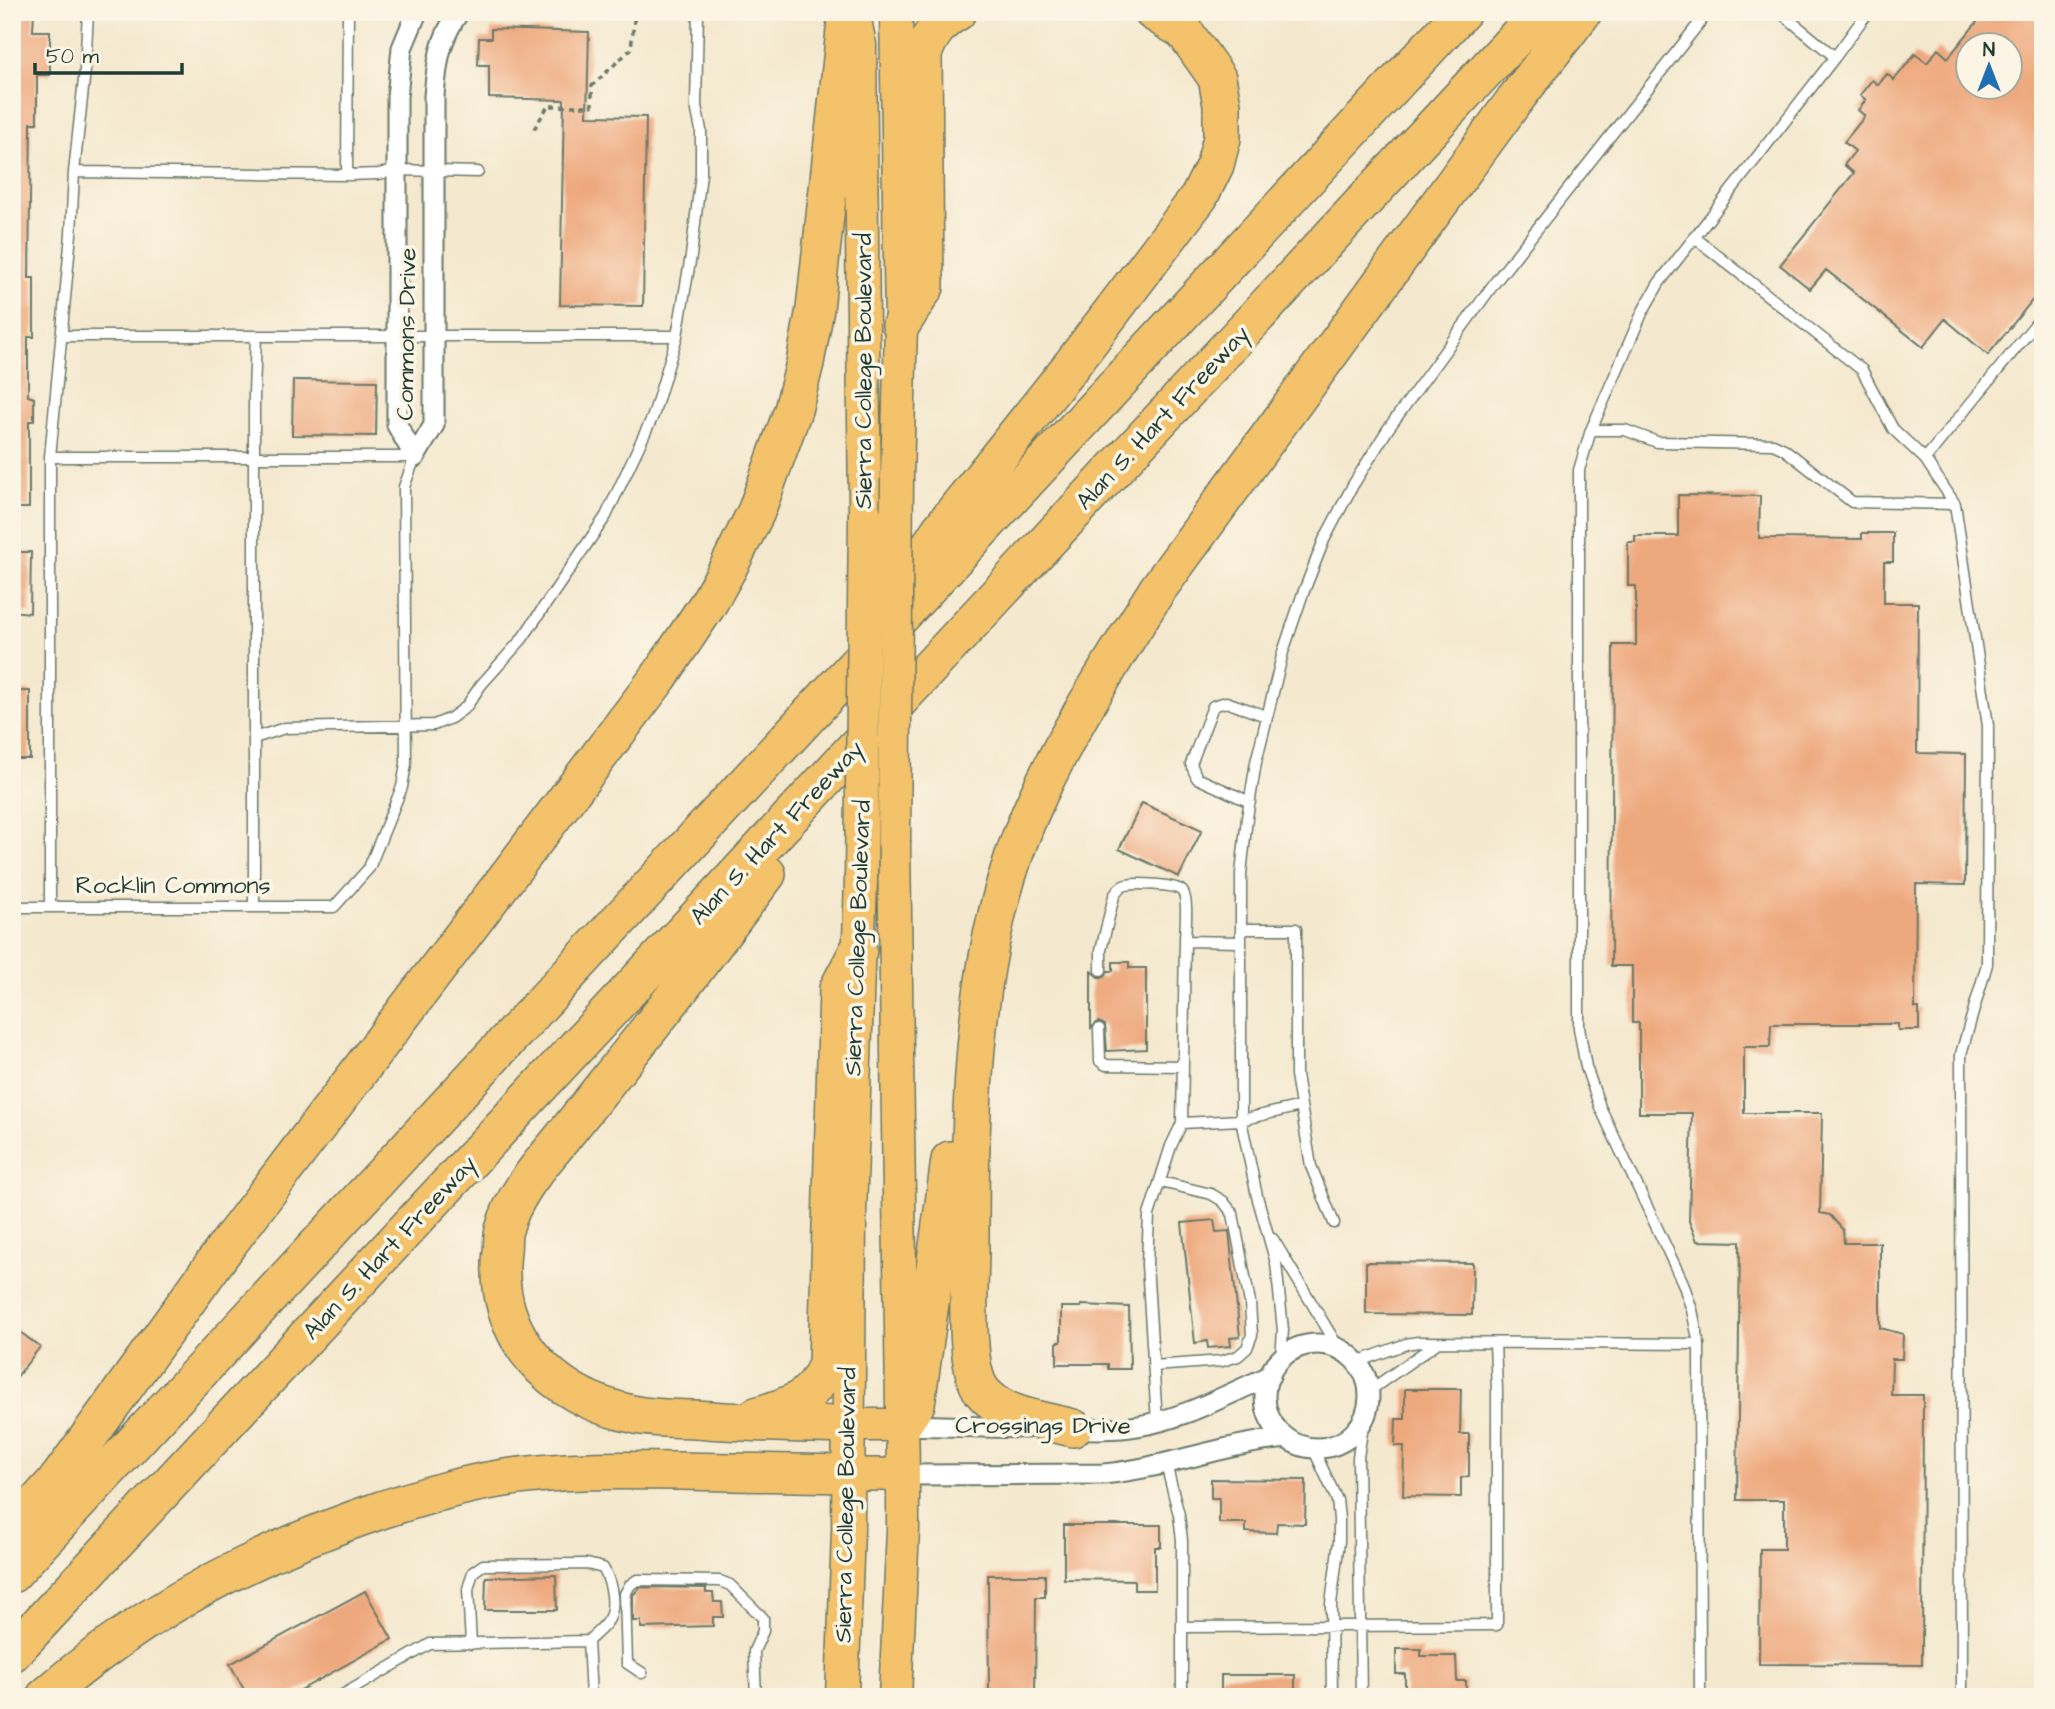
<svg xmlns="http://www.w3.org/2000/svg" width="2055" height="1709" font-family="'Architects Daughter',sans-serif">
<style>
.building{fill:#eea87d;fill-rule:evenodd}
.lines{fill:none;stroke-linecap:round;stroke-linejoin:round}
.service-casing{stroke:#6a796a;stroke-width:13}
.minor-casing{stroke:#6a796a;stroke-width:23}
.primary-casing{stroke:#6a796a;stroke-width:35}
.motorway-casing{stroke:#6a796a;stroke-width:40}
.path{stroke:#6a796a;stroke-width:3.5;stroke-dasharray:5 5;stroke-linecap:butt}
.service{stroke:#fff;stroke-width:10}
.minor{stroke:#fff;stroke-width:19}
.primary{stroke:#f4c26a;stroke-width:32}
.motorway{stroke:#f4c26a;stroke-width:37}
.primary-bridge-casing{stroke:#6a796a;stroke-width:35;stroke-linecap:butt}
.primary-bridge{stroke:#f4c26a;stroke-width:32}
.labels{text-anchor:middle;dominant-baseline:central;stroke-width:7;stroke-linejoin:round;paint-order:stroke}
.street-label{font-size:24px;fill:#1f3d34;stroke:#fcf5e5}
</style>
<rect width="100%" height="100%" fill="#fcf5e5"/>
<filter id="ink" filterUnits="userSpaceOnUse"><feTurbulence type="fractalNoise" baseFrequency=".0143" numOctaves="2"/><feDisplacementMap in="SourceGraphic" scale="14" xChannelSelector="R" yChannelSelector="G"/><feConvolveMatrix kernelMatrix="1 2 1 2 8 2 1 2 1" color-interpolation-filters="sRGB"/></filter>
<filter id="wash" filterUnits="userSpaceOnUse"><feTurbulence type="fractalNoise" baseFrequency=".00686" numOctaves="4" result="noise"/><feDisplacementMap in="SourceGraphic" scale="28" xChannelSelector="R" yChannelSelector="G"/><feGaussianBlur stdDeviation="1.57" result="paint"/><feColorMatrix in="noise" values="0 0 0 0 0 0 0 0 0 0 0 0 0 0 0 0 0 1.4 0 .05"/><feComposite in="paint" operator="in"/></filter>
<g filter="url(#wash)">
<rect width="100%" height="100%" fill="#f4e8ce"/>
<g id="blocks">
<path class="building" d="M12,12h22l-1,19h17v44h-13v48h-6l-2,155h5v59h-6v59l6,2v23h-5v87h-17z
M1985,12h58v275l-55,68 -43,-36 -22,28 -97,-77 -16,19 -30,-24 74,-92 -10,-8 11,-14 -11,-9 21,-26 -7,-6 8,-10 -6,-5 12,-15 6,5 9,-11 7,6 21,-26 12,9 11,-14 10,9zM1968,46h42v42h-42z
M491,29l98,3 -2,84 59,1 -3,189 -83,-1 4,-205 -75,-2v-33h-11l1,-27h12z
M293,380l84,1 -1,55 -84,-1z
M1678,495l82,1 -1,42 103,1v-6h31v29h-9v41h34l-1,150 49,1 -1,131 -49,-1 -1,124h4v22h-21v-6h-127l-1,23h-26v66h78l-2,100 10,2 13,15 1,13h36v85l23,6 -1,25h-10l-1,36h32l-1,270 -163,-1 1,-115h24v-49h-47l3,-258 -43,-1 -8,-20 3,-108h-53v-90h-7v-57h-21l2,-321h23v-59h-8v-44h7v-6h43z
M12,552h19l-1,61 -18,-2z
M12,691h18v68h-18z
M1142,803l60,27 -23,47 -60,-28z
M1113,962h16v6h17v81l-39,2 -2,-26 -7,-3 -7,6v-57l7,6h6l4,-6h5z
M1214,1220l2,12 13,-1 11,106 -10,1 1,8 -23,2 -1,-7 -12,2 -13,-120z
M1366,1262l107,1 -1,52 -106,-1z
M1081,1305l48,2 1,62h-22v-5h-51v-22h4v-35h20z
M12,1326l28,21 -28,36z
M1405,1389h56l-1,45h9v42l-8,2v19l-58,-1 1,-50h-9l1,-27h9z
M1211,1479l95,1 -1,44 -28,-1 -1,10 -30,-1v-9h-27v-25h-8z
M1064,1525h97v22h-6v43h-21v-10l-70,-1z
M556,1575l1,35h-72l1,-33z
M988,1575h57v22h-9l-1,100h-46z
M640,1587l66,1v5h7l1,9h8l1,15h-10v9l-72,2v-7h-8v-26z
M365,1591l27,48 -104,58h-40l-18,-33z
M1396,1649h25v7h35l1,25h9v16h-61v-23h-9z
M1221,1675h74v22l-74,-1z"/>
</g>
</g>
<g filter="url(#ink)">
<use href="#blocks" fill-opacity="0" stroke="#6a796a" stroke-width="2"/>
<g class="lines">
<defs>
<path id="service" d="M1835,57l33,-45
M74,172l273,3 32,-1 18,-4 81,2
M347,175l1,-163
M1694,237l168,133 31,59 32,30
M61,336h616
M1591,430h34l32,12 116,2 11,5 68,53 103,2 33,222 -1,238 -26,90 1,643
M1955,504l-30,-45 118,-144
M254,738l31,-10 149,-3 17,-7 15,-11 15,-22 41,-46 84,-123 47,-100 24,-80 14,-80 10,-82v-44l-5,-24 2,-94
M1250,802l-53,-24 -6,-14 22,-58 13,-4 40,14
M12,907h322l35,-39 33,-81 4,-23 -2,-277 11,-30h-365
M50,907v-450l21,-223 3,-62 11,-102 3,-58
M254,907v-513l2,-58
M1241,929h55v146l15,91 23,57
M1101,970v-20l13,-54c3,-5 7,-10 12,-11 10,-2 49,-1 56,6 7,7 3,39 3,50
M1099,1029l1,32 6,4 77,1
M1182,1123l3,-182 56,1
M1273,1239l67,111
M1281,1359l2,-29 -7,-67 -19,-67 -16,-76v-246l6,-56 9,-56 27,-110 19,-56 22,-56 29,-55 35,-56 108,-148 212,-269
M1357,1362l49,-18 12,-2 281,2
M1154,1366l68,-5 16,-5 9,-8 5,-13 -2,-32 -17,-89 -10,-13 -12,-7 -50,-12
M1369,1391l68,-48
M1157,1422l-10,-158 2,-49 22,-69 11,-23 59,-3 60,-14
M1313,1448l24,52 2,19v22l-8,63 1,93
M1166,1464l13,51 3,25v157
M2043,1601v95
M1182,1627l315,-2v-235l-2,-47
M471,1644l-3,-55 5,-17 10,-7 104,-1 16,4c7,12 12,31 8,46 -3,11 -15,19 -23,27
M642,1673l-15,-10 -2,-69 5,-9 7,-5 83,1 10,4 33,33v13l-9,20 2,46
M339,1697l91,-53 158,-3 3,56
M1361,1697l-3,-240 6,-38
M1700,1697l-1,-353 -7,-34 -9,-27 -83,-176 -14,-40 -7,-39v-558l12,-40 52,-119 16,-28 176,-226 -55,-45"/>
<path id="minor" d="M415,457l19,-32v-329c3,-33 5,-56 25,-84
M415,457l-18,-32v-328l5,-49 15,-36
M1265 1396a52 52 0 1 1 104 0a52 52 0 1 1-104 0Z
M902,1425l124,3
M1067,1428c24,1 47,2 71,-2 46,-7 89,-32 132,-50
M903,1475l200,-1c63,-6 121,-30 184,-36"/>
<path id="primary" d="M896,12l5,313 -4,154
M855,20l5,25 5,469
M894,842l9,633v55l-8,167
M849,1425h53
M849,1474l54,1
M842,1697l6,-167 2,-316 11,-336"/>
<path id="motorway" d="M901,325l24,-38 -2,-232c5,-18 18,-35 34,-43
M898,594l42,-64 130,-163 129,-170 16,-32 7,-27v-33l-5,-27 -33,-47 -31,-19
M767,874c-46,60 -90,121 -138,180 -22,28 -44,55 -66,83 -22,27 -50,57 -59,93 -2,6 -1,14 -2,21 -10,85 49,146 130,163 20,5 43,4 63,5 51,4 102,5 154,6
M756,1416c35,-11 57,-16 71,-52l11,-375 20,-38
M902,1425l14,-21 34,-244
M1073,1428c-30,-8 -71,-11 -91,-37 -19,-25 -12,-108 -12,-141 0,-149 1,-305 63,-443 34,-77 80,-146 124,-217l357,-489 69,-89
M12,1530l47,-52 169,-234 431,-567 49,-73 20,-36 28,-56 37,-102 12,-47 10,-54 32,-297
M12,1574l1450,-1562
M12,1653l1528,-1641
M45,1697c96,-85 215,-146 336,-187 38,-12 78,-25 118,-31 59,-10 120,-9 180,-8 56,1 113,2 170,3"/>
</defs>
<use href="#service" class="service-casing"/>
<use href="#minor" class="minor-casing"/>
<use href="#primary" class="primary-casing"/>
<use href="#motorway" class="motorway-casing"/>
<path class="path" d="M534,129l14,-23h44v-20l39,-37 4,-37"/>
<use href="#service" class="service"/>
<use href="#minor" class="minor"/>
<use href="#primary" class="primary"/>
<use href="#motorway" class="motorway"/>
<defs>
<path id="primary-bridge" d="M894,842l3,-363
M861,878l4,-364"/>
</defs>
<use href="#primary-bridge" class="primary-bridge-casing"/>
<use href="#primary-bridge" class="primary-bridge"/>
</g>
</g>
<g class="labels">
<g class="street-label">
<text transform="translate(407 334) rotate(-89)">Commons Drive</text>
<text transform="translate(864 371) rotate(-90)">Sierra College Boulevard</text>
<text transform="translate(1163 418) rotate(-47)">Alan S. Hart Freeway</text>
<text transform="translate(777 833) rotate(-47)">Alan S. Hart Freeway</text>
<text x="173" y="886">Rocklin Commons</text>
<text transform="translate(858 938) rotate(-88)">Sierra College Boulevard</text>
<text transform="translate(390 1248) rotate(-47)">Alan S. Hart Freeway</text>
<text x="1043" y="1426">Crossings Drive</text>
<text transform="translate(846 1505) rotate(-89)">Sierra College Boulevard</text>
</g>
</g>
<rect width="2055" height="1709" fill="none" stroke="#fcf5e5" stroke-width="42"/>
<g transform="translate(1989 66)"><circle r="33" fill="#fcf5e5" stroke="#a4ab9e" stroke-width="2"/>
<path d="M0-5L12 26L0 18L-12 26Z" fill="#1f6fb2"/>
<text y="-10" font-size="19" font-weight="bold" text-anchor="middle" fill="#1f3d34">N</text>
</g>
<path d="M35 63v10h147v-10" fill="none" stroke="#1f3d34" stroke-width="3.5"/>
<text x="46" y="63" font-size="21" fill="#1f3d34" stroke="#fcf5e5" stroke-width="5" paint-order="stroke">50 m</text>
</svg>
